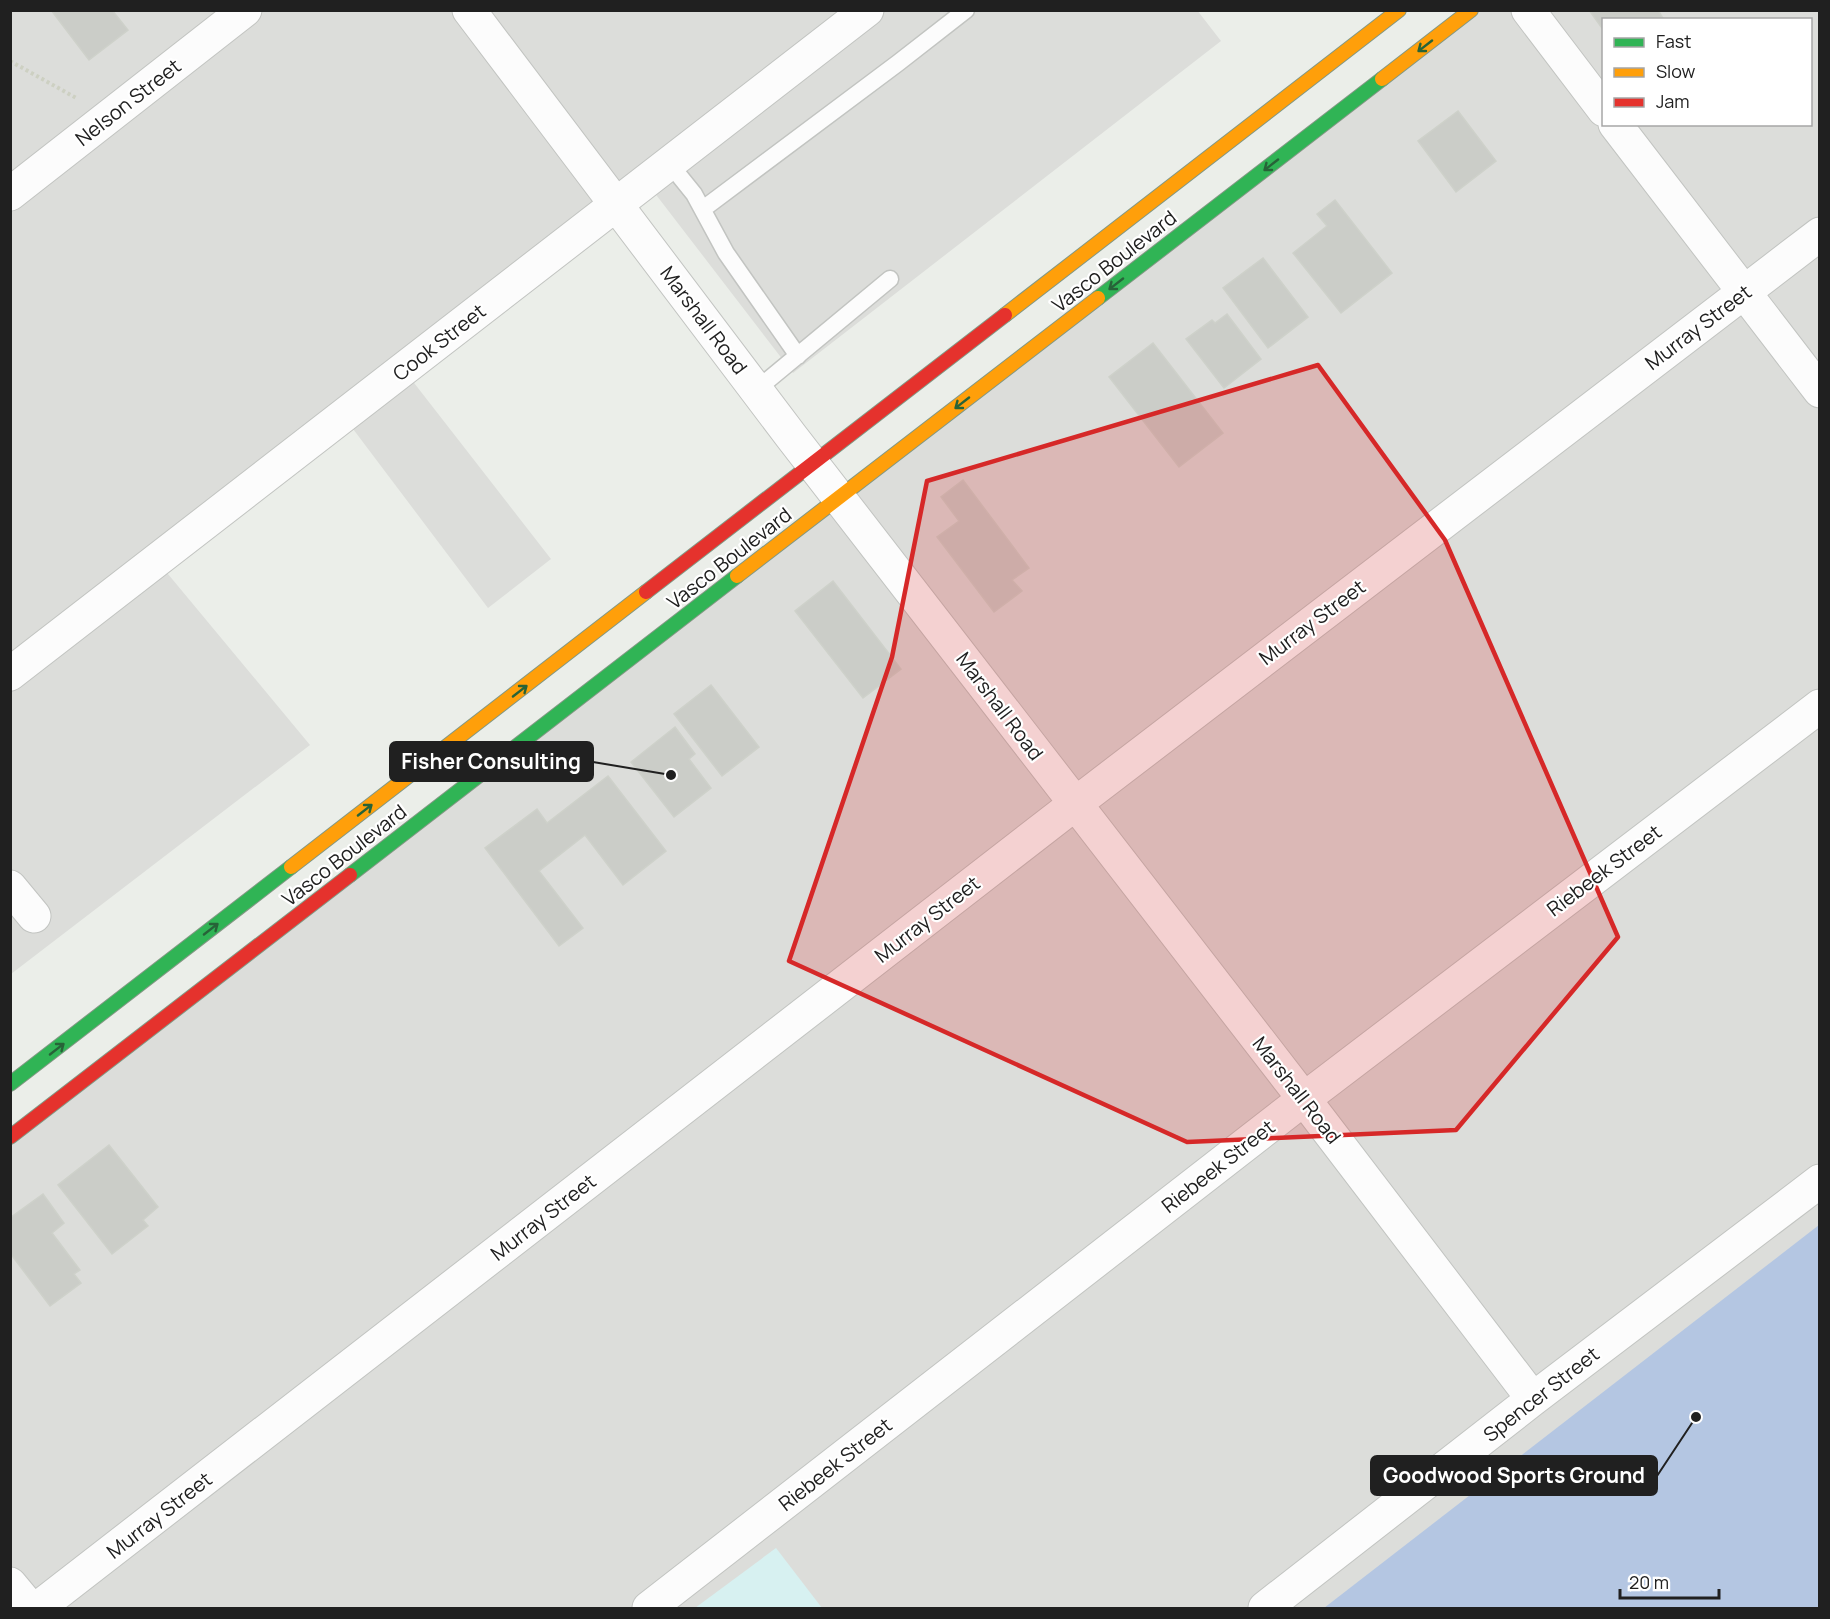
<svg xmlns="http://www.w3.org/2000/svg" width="1830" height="1619" font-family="Manrope,sans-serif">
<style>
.residential{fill:#dcddda;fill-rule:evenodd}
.park{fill:#d7f1f1}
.pitch{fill:#b4c6e2}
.building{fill:#cbcdc8;stroke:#ced1ca;stroke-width:1.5}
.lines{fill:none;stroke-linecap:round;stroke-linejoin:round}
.lane-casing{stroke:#c2c4c1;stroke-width:19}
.street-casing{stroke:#c2c4c1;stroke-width:35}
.fast-casing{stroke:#829884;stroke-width:16}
.slow-casing{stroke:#829884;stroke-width:16}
.jam-casing{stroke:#829884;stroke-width:16}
.path{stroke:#cdd0c2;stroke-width:4;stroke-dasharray:3 3;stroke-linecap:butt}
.lane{stroke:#fcfcfc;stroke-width:16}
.street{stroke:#fcfcfc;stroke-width:33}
.fast{stroke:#30b455;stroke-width:14}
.slow{stroke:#ff9f0a;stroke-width:14}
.jam{stroke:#e5322d;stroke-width:14}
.oneway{stroke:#276338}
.marked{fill:#d62828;fill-opacity:0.2;stroke:#d62828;stroke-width:4.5;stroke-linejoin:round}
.labels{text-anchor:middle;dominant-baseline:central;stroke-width:4.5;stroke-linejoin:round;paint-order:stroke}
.street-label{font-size:20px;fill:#202020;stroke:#fff}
.leader{fill:none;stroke:#202020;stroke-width:2}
.callout-dot{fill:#202020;stroke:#fff;stroke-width:2}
.callout{fill:#202020;stroke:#202020;stroke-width:2}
.callout-label{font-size:21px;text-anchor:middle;font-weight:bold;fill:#fff}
</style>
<rect width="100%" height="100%" fill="#ebeee9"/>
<path class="residential" d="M1197,10l24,31 -428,332 -146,-190 -243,187 147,189 -63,49 -144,-191 -186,145 152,183 -299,229v-963z
M1479,11h340v1597h-1808l-1,-465zM1604,20h206v104h-206z"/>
<path class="park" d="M776,1548l46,60h-127z"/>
<path class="pitch" d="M1819,1225v383h-495z"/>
<path class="building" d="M51,10h61l16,20 -39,30z
M1589,10h69l6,10h-60v11z
M1458,111l38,50 -40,31 -38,-51z
M1335,200l57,73 -51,40 -48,-60 34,-27 -10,-12z
M1263,258l45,59 -40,31 -45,-60z
M1227,314l34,45 -37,29 -38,-49 26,-19 3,3z
M1153,343l70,90 -44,34 -70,-90z
M963,480l66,88 -17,12 10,11 -28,21 -57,-75 22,-16 -18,-24z
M833,581l68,88 -38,29 -68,-87z
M711,685l48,62 -37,29 -48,-62z
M675,727l20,27 -6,5 22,29 -37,29 -43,-55z
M608,776l58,75 -43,34 -38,-50 -46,36 44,57 -24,18 -74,-98 52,-39 10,14z
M109,1145l49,62 -15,13 5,6 -36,28 -54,-69z
M43,1194l21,29 -12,10 28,37 -6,4 7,9 -31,23 -40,-53v-35z"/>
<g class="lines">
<defs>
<path id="lane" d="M669,163l25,31 32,59 72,103
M703,209l195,-146 68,-53
M756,390l134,-111"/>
<path id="street" d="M469,10l322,426 513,663 229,300
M1528,10l76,100
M1615,124l205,267
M10,194l235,-184
M10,674l857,-664
M10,887l24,29
M10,1584l20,24
M38,1608l1037,-804 745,-570
M649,1608l655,-509 516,-393
M1265,1608l268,-209 287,-218"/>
<path id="fast" d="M1098,298l284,-219
M350,875l387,-299
M10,1084l281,-217"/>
<path id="slow" d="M1382,79l89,-69
M1005,315l394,-305
M737,576l361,-278
M291,867l355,-275"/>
<path id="jam" d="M646,592l359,-277
M10,1137l340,-262"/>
</defs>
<use href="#lane" class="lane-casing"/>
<use href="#street" class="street-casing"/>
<use href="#fast" class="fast-casing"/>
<use href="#slow" class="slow-casing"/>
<use href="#jam" class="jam-casing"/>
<path class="path" d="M10,61l68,38"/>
<use href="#lane" class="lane"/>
<use href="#street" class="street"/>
<use href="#fast" class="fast"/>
<use href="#slow" class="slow"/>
<use href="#jam" class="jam"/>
</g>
<defs><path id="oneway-shaft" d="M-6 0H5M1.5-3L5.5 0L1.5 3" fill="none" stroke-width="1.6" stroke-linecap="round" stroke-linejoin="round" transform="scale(1.5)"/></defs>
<g class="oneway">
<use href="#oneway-shaft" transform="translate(1425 46) rotate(142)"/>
<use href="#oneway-shaft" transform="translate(1271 165) rotate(142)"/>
<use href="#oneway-shaft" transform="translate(1116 284) rotate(142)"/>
<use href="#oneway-shaft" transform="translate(962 403) rotate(142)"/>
<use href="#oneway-shaft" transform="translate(520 691) rotate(-38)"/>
<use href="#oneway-shaft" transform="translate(365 810) rotate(-38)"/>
<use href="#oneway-shaft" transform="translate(211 929) rotate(-38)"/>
<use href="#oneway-shaft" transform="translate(57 1049) rotate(-38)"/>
</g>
<path class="marked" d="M1318,365l127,175 173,397 -162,193 -269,12 -398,-181 103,-304 35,-176z"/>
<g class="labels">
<g class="street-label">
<text transform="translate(128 102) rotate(-38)">Nelson Street</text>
<text transform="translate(1114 261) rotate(-38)">Vasco Boulevard</text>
<text transform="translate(704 320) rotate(53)">Marshall Road</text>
<text transform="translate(1698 327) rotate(-37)">Murray Street</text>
<text transform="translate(439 342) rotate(-38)">Cook Street</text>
<text transform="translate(729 558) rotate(-38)">Vasco Boulevard</text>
<text transform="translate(1312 622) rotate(-37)">Murray Street</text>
<text transform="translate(1000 706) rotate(53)">Marshall Road</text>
<text transform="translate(344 855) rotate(-38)">Vasco Boulevard</text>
<text transform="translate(1604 870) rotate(-37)">Riebeek Street</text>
<text transform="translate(927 919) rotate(-38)">Murray Street</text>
<text transform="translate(1297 1090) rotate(52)">Marshall Road</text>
<text transform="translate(1218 1166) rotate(-38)">Riebeek Street</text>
<text transform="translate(543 1217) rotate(-38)">Murray Street</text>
<text transform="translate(1541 1394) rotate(-38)">Spencer Street</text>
<text transform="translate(835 1464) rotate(-38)">Riebeek Street</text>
<text transform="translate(159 1515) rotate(-38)">Murray Street</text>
</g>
</g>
<path class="leader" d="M671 775L593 762M1696 1417L1657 1476"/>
<g class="callout-dot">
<circle cx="671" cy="775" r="6"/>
<circle cx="1696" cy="1417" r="6"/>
</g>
<g class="callout">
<rect x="390" y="742" width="203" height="39" rx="6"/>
<rect x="1371" y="1456" width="286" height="39" rx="6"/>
</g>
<g class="callout-label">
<text x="491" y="769">Fisher Consulting</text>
<text x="1514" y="1483">Goodwood Sports Ground</text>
</g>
<rect width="1830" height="1619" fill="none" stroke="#202020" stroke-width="24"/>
<rect x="1602" y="18" width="210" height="108" fill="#ffffff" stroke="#a6a6a6" stroke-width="1.5"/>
<rect x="1614" y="38" width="30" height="9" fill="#30b455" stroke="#a6a6a6" stroke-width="1.5"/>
<text x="1656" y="48" font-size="18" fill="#202020">Fast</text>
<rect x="1614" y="68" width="30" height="9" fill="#ff9f0a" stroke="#a6a6a6" stroke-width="1.5"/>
<text x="1656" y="78" font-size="18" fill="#202020">Slow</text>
<rect x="1614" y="98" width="30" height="9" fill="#e5322d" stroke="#a6a6a6" stroke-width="1.5"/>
<text x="1656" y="108" font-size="18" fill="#202020">Jam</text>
<path d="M1620 1589v9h99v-9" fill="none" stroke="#202020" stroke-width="3"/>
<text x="1629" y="1589" font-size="18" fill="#202020" stroke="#ffffff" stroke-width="4.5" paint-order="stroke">20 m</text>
</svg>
